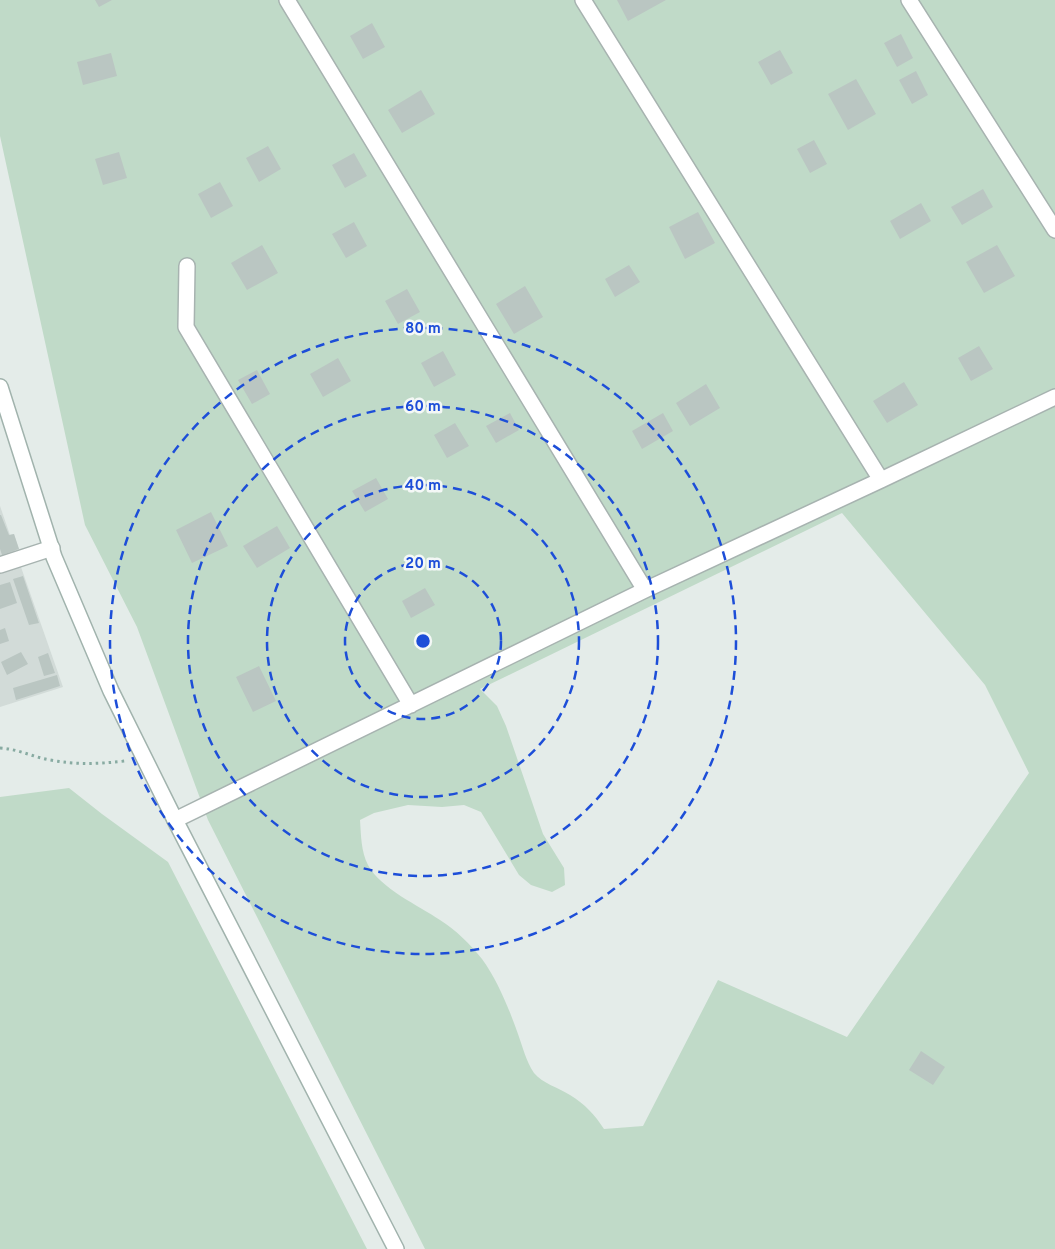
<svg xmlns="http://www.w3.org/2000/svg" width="1055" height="1249" font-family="Overpass,sans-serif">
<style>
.built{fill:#d2dbd8}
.green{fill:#c0dac8;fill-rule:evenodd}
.building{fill:#bac6c2}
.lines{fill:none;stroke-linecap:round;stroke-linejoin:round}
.lane-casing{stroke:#a7b3b0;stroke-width:18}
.street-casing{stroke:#a7b3b0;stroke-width:18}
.secondary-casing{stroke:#a1b3ad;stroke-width:18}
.path{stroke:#88aba2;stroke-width:3;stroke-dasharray:2.5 4;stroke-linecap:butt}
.lane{stroke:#fff;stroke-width:15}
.street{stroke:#fff;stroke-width:15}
.secondary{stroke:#fff;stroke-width:15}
.ring{fill:none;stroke:#1d4ed8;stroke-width:2.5;stroke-dasharray:9 6}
.centre{fill:#1d4ed8;stroke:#f4f8f6;stroke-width:2.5}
.ring-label{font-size:15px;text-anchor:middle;font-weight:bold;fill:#1d4ed8;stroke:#f4f8f6;stroke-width:5;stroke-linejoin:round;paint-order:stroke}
</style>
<rect width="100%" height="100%" fill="#e4ece9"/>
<path class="built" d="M0,506l10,29 4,-1 5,15 -4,1 48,137 -63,20z"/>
<path class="green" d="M0,0h1055v1249h-630l-217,-429 -71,-193 -52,-102 -85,-389zM842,513l143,172 44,88 -182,264 -129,-57 -75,146 -39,3c-9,-14 -19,-25 -34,-34 -11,-7 -28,-12 -36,-22 -8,-12 -11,-25 -16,-39 -9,-25 -20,-53 -36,-75 -12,-15 -26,-29 -42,-39 -22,-15 -59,-31 -72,-55 -7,-13 -7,-30 -8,-45l14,-7 34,-8 34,2 22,-2 17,7 38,63 12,10 21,7 13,-7 -1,-17 -21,-34 -37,-108 -9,-20 -17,-17z
M69,788l33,26 66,48 199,387h-367v-452z"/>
<path class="building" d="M95,0h17l-13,7z
M617,0h49l-38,21z
M372,23l13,24 -22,12 -13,-23z
M901,34l12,24 -16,9 -13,-24z
M780,50l13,23 -22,12 -13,-23z
M111,53l6,23 -34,9 -6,-23z
M916,71l12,24 -16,9 -13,-24z
M856,79l20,35 -28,16 -20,-36z
M421,90l14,24 -33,19 -14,-23z
M814,140l13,24 -17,9 -13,-24z
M268,146l13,23 -22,13 -13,-24z
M119,152l8,26 -24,7 -8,-26z
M354,153l13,23 -22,12 -13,-23z
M220,182l13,24 -22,12 -13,-24z
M983,189l10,18 -31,18 -11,-18z
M921,203l10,18 -31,18 -10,-18z
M698,212l17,31 -30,16 -16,-32z
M354,222l13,24 -21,12 -14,-24z
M262,245l16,28 -31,17 -16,-27z
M997,245l18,31 -31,17 -18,-31z
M629,265l11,17 -25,15 -10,-18z
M525,286l18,31 -29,17 -18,-30z
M407,289l13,23 -22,12 -13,-23z
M979,346l14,23 -22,12 -13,-23z
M443,351l13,24 -22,12 -13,-24z
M338,358l13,23 -28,16 -13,-23z
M257,370l13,24 -18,10 -14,-24z
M904,382l14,23 -31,18 -14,-22z
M706,384l14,24 -30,18 -14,-23z
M510,413l9,17 -23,13 -10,-17z
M663,413l10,18 -31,18 -10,-18z
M455,423l14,23 -22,12 -13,-23z
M376,478l12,21 -23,13 -13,-21z
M211,512l17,34 -36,17 -16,-33z
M0,515h1l8,20 5,-1 5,15 -17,6 -2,-6z
M277,526l13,22 -33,20 -14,-22z
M23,576l16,47 -10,2 -16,-46z
M10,582l7,21 -17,6v-24z
M425,588l10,17 -24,13 -9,-17z
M5,628l4,13 -9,3v-14z
M21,652l7,12 -21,11 -6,-13z
M48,653l7,20 -11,3 -6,-19z
M259,666l17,35 -23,11 -17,-35z
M57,675l3,11 -44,14 -3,-12z
M921,1051l24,16 -12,18 -24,-15z"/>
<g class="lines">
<defs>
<path id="lane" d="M287,0l358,590
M583,0l298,480
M909,0l146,230
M187,266l-1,61 225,378
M175,820l470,-230 236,-110 174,-83"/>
<path id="street" d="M0,565l52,-17"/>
<path id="secondary" d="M0,387l54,170 57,134 64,129 221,429"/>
</defs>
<use href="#lane" class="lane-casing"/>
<use href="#street" class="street-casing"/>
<use href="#secondary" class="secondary-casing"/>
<path class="path" d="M0,748c18,1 33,9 50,12 27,5 48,4 75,1"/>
<use href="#lane" class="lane"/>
<use href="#street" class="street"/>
<use href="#secondary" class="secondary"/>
</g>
<g class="ring">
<circle cx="423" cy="641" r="78"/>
<circle cx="423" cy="641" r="156"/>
<circle cx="423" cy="641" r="235"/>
<circle cx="423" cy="641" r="313"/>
</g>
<circle cx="423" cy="641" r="8" class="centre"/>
<g class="ring-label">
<text x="423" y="333">80 m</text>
<text x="423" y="411">60 m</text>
<text x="423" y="490">40 m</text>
<text x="423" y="568">20 m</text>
</g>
</svg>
